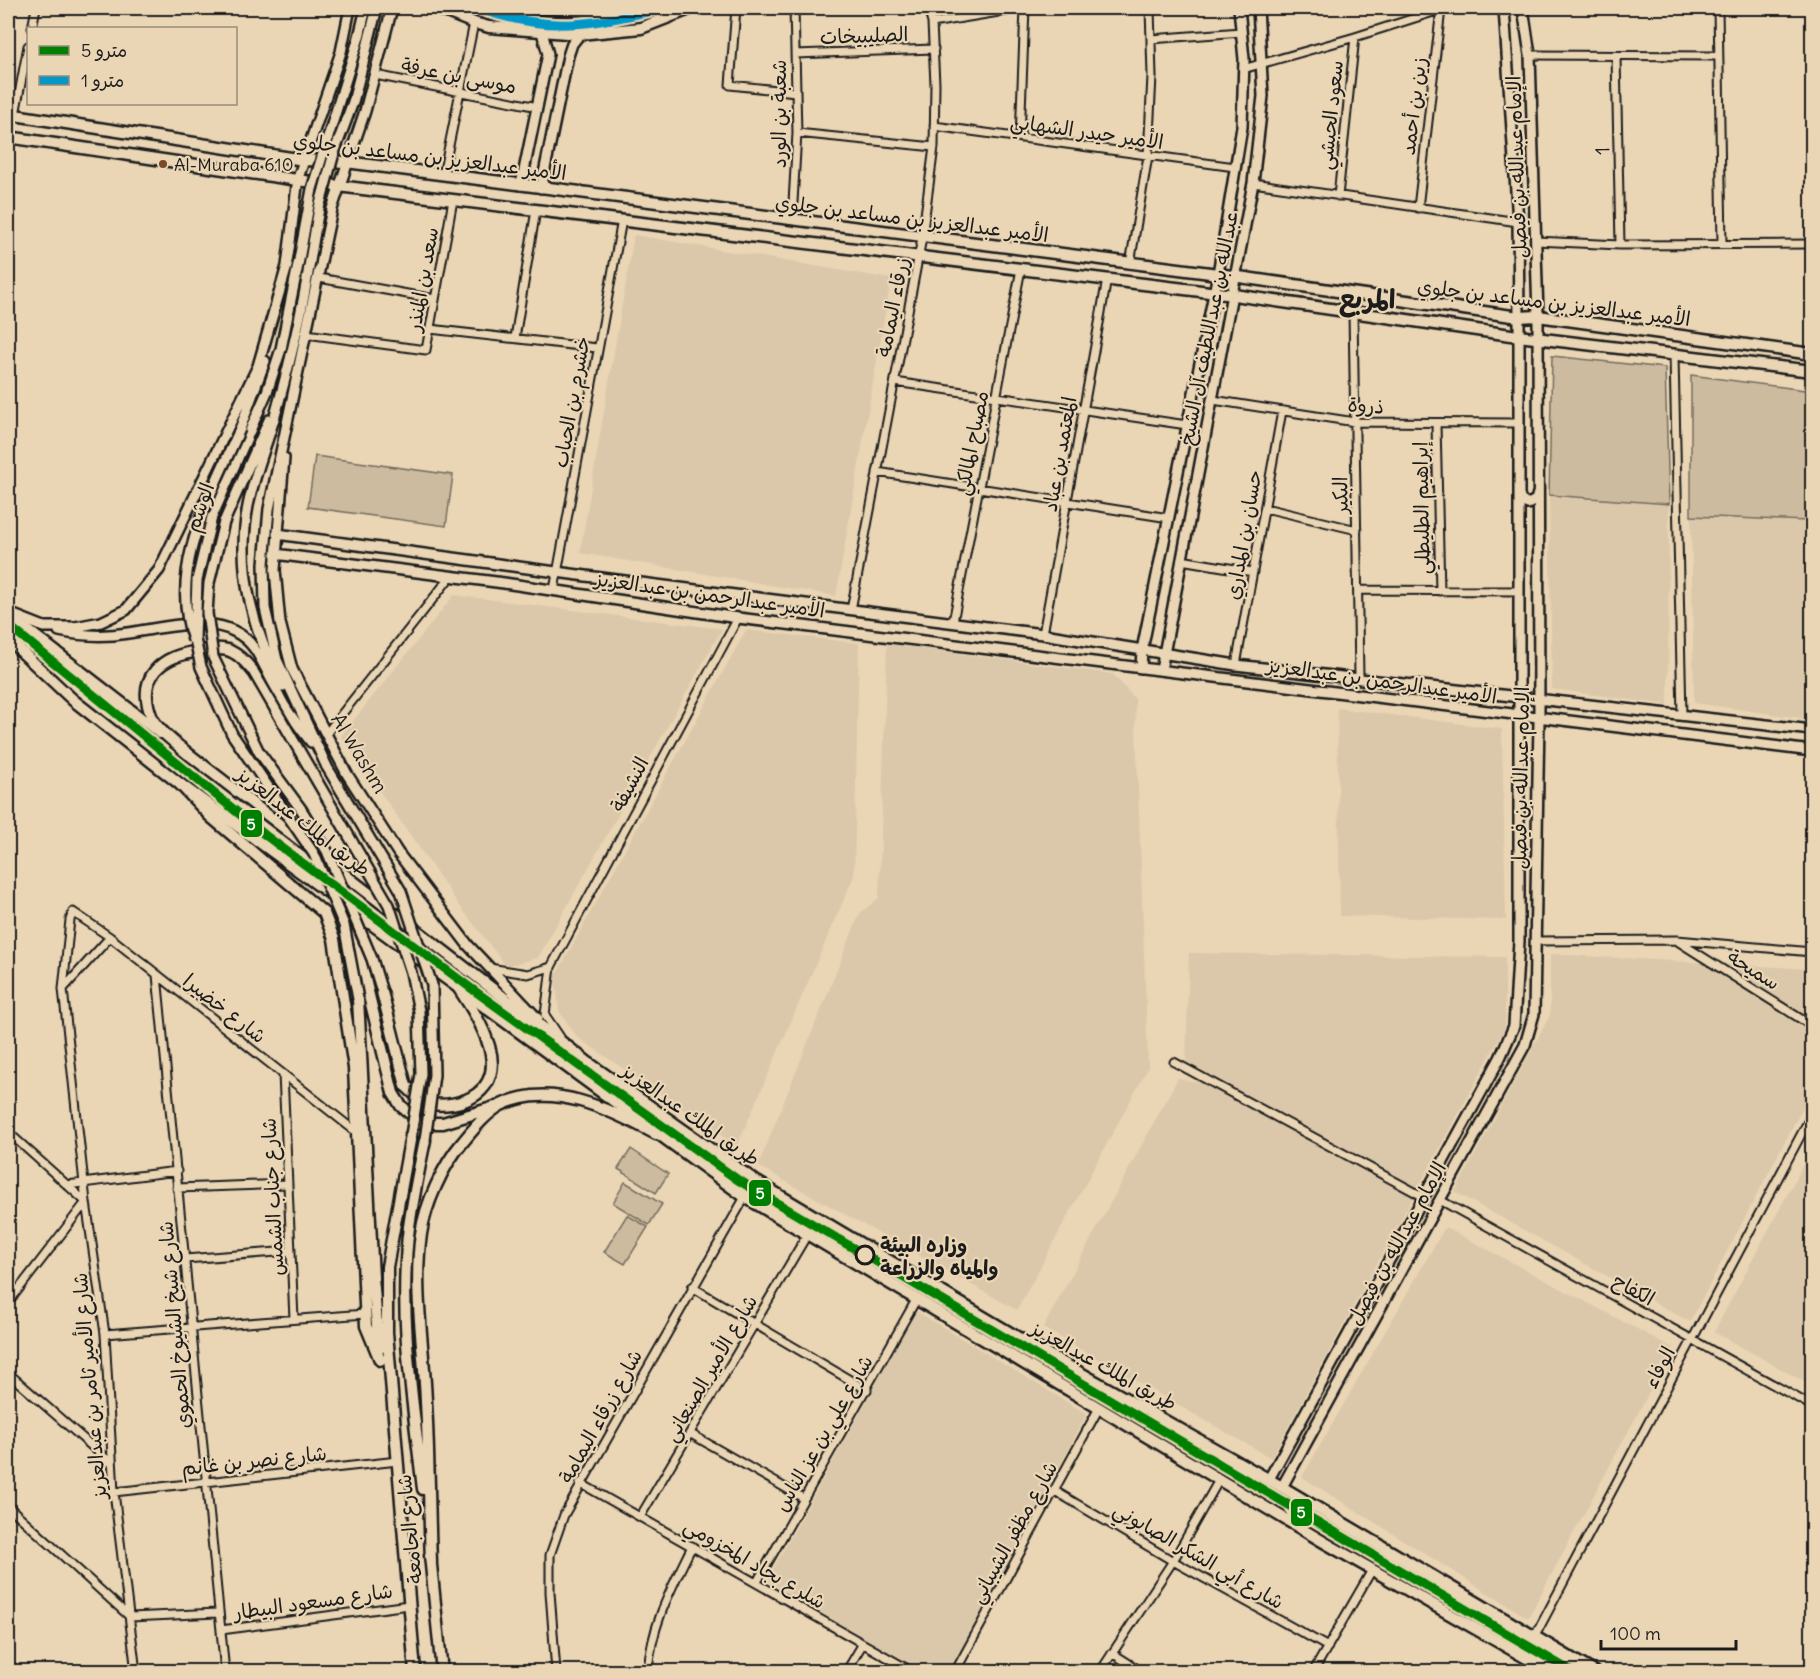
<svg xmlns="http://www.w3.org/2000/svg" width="1820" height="1679" font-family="Delius,'Playpen Sans Arabic',sans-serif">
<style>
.built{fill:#dbc8aa}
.green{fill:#ccbb9f;stroke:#746c5e;stroke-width:1.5}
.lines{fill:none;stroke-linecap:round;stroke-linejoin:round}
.minor-casing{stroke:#1c1c1c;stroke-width:11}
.tertiary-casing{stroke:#1c1c1c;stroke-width:14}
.secondary-casing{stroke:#1c1c1c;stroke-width:15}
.primary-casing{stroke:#1c1c1c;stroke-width:15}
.minor{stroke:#ead6b5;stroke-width:7}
.tertiary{stroke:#ead6b5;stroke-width:9}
.secondary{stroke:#ead6b5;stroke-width:10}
.primary{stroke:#ead6b5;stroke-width:10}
.tertiary-bridge-casing{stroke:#1c1c1c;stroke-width:14;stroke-linecap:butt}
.tertiary-bridge{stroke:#ead6b5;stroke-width:9}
.metro-1-casing{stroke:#ead6b5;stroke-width:14}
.metro-2-casing{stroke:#ead6b5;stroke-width:14}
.metro-1{stroke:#008000;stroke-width:9}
.metro-2{stroke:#0498c8;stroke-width:9}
.bus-dot{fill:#7a4b2a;stroke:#ead6b5;stroke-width:2}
.stop-dot{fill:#ead6b5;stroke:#1c1c1c;stroke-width:3}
.labels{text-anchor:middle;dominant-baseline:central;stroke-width:4.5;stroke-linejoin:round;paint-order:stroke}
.bus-label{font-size:18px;fill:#1c1c1c;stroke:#ead6b5;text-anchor:start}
.street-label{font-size:20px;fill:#1c1c1c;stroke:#ead6b5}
.stop-label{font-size:20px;font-weight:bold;fill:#1c1c1c;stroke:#ead6b5;text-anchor:start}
.district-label{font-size:26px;font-weight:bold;fill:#1c1c1c;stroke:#ead6b5}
.line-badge{stroke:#ead6b5;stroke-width:2}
.badge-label{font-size:16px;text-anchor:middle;font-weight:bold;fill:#fff}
</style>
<rect width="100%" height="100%" fill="#ead6b5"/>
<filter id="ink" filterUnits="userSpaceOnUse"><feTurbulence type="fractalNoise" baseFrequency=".0167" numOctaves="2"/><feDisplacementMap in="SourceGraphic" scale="12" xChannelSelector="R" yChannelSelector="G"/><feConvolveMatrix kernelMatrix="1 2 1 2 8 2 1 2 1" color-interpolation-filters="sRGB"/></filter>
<g filter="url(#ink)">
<path class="built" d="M634,235l257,44 -55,317 -256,-43z
M1549,495l120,9 -1,201 -116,-16z
M1691,516l116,5v198l-113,-16z
M454,595l268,34 -184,329 -32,8 -47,-61 -118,-169z
M746,630l113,13 -5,233 -117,270 -160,-109 -18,-26 -4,-34z
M887,644l226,30 22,25 13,369 -131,242 -259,-144 102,-253 19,-15z
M1337,708l165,21 4,191 -166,-4z
M1189,953l316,4v71l-234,430 -228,-130 135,-250 41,9 -33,-25z
M1550,954l262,15v121l-122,232 -235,-130 95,-177z
M1812,1148v238l-98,-54z
M1445,1227l228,121 -145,270 -226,-141z
M916,1311l171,103 -134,257h-34l-152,-91z"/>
<path class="green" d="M1552,356l113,12 4,136 -120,-9z
M1691,375l121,16 -5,130 -116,-5z
M315,456l138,19 -7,51 -138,-19z
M631,1149l37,25 -12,19 -38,-24z
M625,1182l37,22 -13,21 -36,-22z
M627,1215l21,12 -23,37 -21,-12z"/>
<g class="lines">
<defs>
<path id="minor" d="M736,8l-6,77 66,7
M1718,8l4,236
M932,23l91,-15
M32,28l4,-20
M1151,39l90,-7
M795,54l139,-5
M1530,55l188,1
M1616,56l4,189
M1243,69l112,-32 91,-29
M375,75l163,32
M15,115l13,-69
M934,126l301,41
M797,133l137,14
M1020,138l5,-130
M443,175l31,-152
M1253,183l265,39
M1338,196l17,-159
M1418,208l23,-199
M792,220l5,-87 -3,-125
M1536,241l84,4 192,-1
M1130,264l18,-108 4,-80 -2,-68
M319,278l116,21
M1353,312l6,365
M430,329l167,19
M306,334l120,16 27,-150
M515,338l21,-128
M1674,356l8,360
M895,382l292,43
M1213,400l142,22 163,1
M1436,424l4,167
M877,472l292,46
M1265,508l92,22
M1181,560l72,12
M554,590l68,-370
M1358,590l161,1
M851,610l71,-372 12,-91 1,-63 -3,-61 -4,-15
M953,622l68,-353
M1043,634l64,-355
M1236,665l46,-254
M326,734l125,-158
M1536,941l141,-1 135,12
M1679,942l133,84
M489,968l39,6 23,-7
M157,975l68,697
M63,989l47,-52
M560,1037l-15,-22 6,-48 187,-349
M1174,1062l250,135
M283,1074l11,245
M8,1132l78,70 -78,101
M67,1185l110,-14
M177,1188l110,-4
M1440,1200l372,206
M185,1259l106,-8
M692,1287l175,103
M105,1334l260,-20
M8,1373l103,90
M691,1434l112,64
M580,1483l333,189
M1055,1491l118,70 155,86
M114,1492l284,-31
M8,1506l122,111 88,-4
M640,1517l167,-282
M757,1582l159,-282
M221,1630l188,-25
M1535,1636l277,-522
M1112,1653l30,19
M8,1664l10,8
M136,1672l-22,-180 -9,-158 -19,-132 -23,-213 7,-69 3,-8 37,25 245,194
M556,1672l-6,-80v-37l14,-40 181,-318
M648,1672c3,-47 24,-85 44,-126
M846,1672l16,-27
M955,1672l144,-264
M1100,1672l73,-111 46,-81
M1313,1672l59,-102"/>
<path id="tertiary" d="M521,185l27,-131 -6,-22
M541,188l27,-132 4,-12 8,-10
M240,429l25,-68
M284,458l-9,112 5,53 12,46 55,105 51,79 70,92 70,74
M1519,495l2,6 7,3 8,-4 2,-7
M212,517l55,-125 14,-43 17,-84
M224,522l45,-102
M277,534l309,42 457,58 193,31 576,65
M275,554l229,29 234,35 1074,133
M11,614l33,13h31l26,-5 25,-12 33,-40 99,-204 29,-100 11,-88 43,-126 9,-44
M59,631c23,5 46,6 69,2 38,-5 98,-24 126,15 12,17 19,38 30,57 8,13 18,25 27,37
M1141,668l1,-18 76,-376 24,-147 2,-68 -5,-51
M1161,670l92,-487 10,-87 -5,-88
M283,686c-31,-55 -47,-118 -35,-180 7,-35 21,-67 30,-101 12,-43 24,-94 31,-138
M327,767l-50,-107 -12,-52 -1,-44 5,-55 63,-300 33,-98 27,-103
M1269,1479l231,-421 14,-32 5,-85v-624l-1,-95 -14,-214
M1282,1487l243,-442 9,-31 5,-295 -1,-403 -8,-261 -7,-47"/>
<path id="secondary" d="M8,615l152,118
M8,639l65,61 107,84 565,413 577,344 229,131
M182,749l404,312 171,121 260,155 265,150 312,185
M1303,1523l-8,-4 -4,-9 9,-8 10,2"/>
<path id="primary" d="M437,8l37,15 15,4 91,7 61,-6 51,-20
M519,8l72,3 44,-3
M8,114l296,46 42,2 872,112 301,43 19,-1 274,38
M8,137l330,49 896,109 284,41 294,35
M188,754c-11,-10 -30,-23 -36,-36 -17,-42 10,-63 49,-67 10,-2 22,-4 31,1 9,4 15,12 21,19
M180,784l31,33 113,96 10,26 20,129 12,258 14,34
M347,931l14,32 32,130 8,13 21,17h21l52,-16
M382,992l24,94 18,17c39,8 79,-12 65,-57 -7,-23 -20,-42 -33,-62
M358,999l15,278 6,72
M411,1135l-24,132v65l28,340
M423,1489c-10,-86 -25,-176 -14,-262 4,-29 10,-58 16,-87
M430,1555l12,117
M431,1562c-2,-54 -2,-107 -5,-160 -2,-56 -13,-112 -5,-168 4,-29 22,-69 41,-91 10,-12 24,-30 39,-38 51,-25 110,5 155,29"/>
</defs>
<use href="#minor" class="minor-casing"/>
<use href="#tertiary" class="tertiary-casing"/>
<use href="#secondary" class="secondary-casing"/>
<use href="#primary" class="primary-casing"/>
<use href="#minor" class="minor"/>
<use href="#tertiary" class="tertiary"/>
<use href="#secondary" class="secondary"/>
<use href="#primary" class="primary"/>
<defs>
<path id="tertiary-bridge" d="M298,265l14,-76 47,-152 7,-29
M309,267l10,-59 15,-55 19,-51 24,-94
M212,517l-15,63 -2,59 6,28 31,67 82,120 30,71 14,74
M224,522l-15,61 -2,30 6,44 46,95 42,57 26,42 45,108 10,33
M193,640c-25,-73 18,-145 47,-211
M253,671l136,234 22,67 8,39 2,63 -10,61
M327,767l74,124 31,94 2,90 -9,65"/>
</defs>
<use href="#tertiary-bridge" class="tertiary-bridge-casing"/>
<use href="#tertiary-bridge" class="tertiary-bridge"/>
<defs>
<path id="metro-1" d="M8,625l257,210 207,154 266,191 834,492"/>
<path id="metro-2" d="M477,8c73,26 113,17 186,0"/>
</defs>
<use href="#metro-1" class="metro-1-casing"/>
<use href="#metro-2" class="metro-2-casing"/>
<use href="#metro-1" class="metro-1"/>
<use href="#metro-2" class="metro-2"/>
</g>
</g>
<circle class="bus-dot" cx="163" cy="164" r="5"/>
<circle class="stop-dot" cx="865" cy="1255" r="9"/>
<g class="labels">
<g class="bus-label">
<text x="174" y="164">Al-Muraba 610</text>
</g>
<g class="street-label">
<text transform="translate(864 35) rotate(-2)">الصليبيخات</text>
<text transform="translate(459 75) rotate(11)">موسى بن عرفة</text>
<text transform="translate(1413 106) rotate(-83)">زين بن أحمد</text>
<text transform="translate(778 114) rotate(-90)">شعبة بن الورد</text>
<text transform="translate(1330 115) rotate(-84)">سعود الحبشي</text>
<text transform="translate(1087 131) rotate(8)">الأمير حيدر الشهابي</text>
<text transform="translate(1602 151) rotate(-91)">1</text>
<text transform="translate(430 156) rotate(7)">الأمير عبدالعزيز بن مساعد بن جلوي</text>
<text transform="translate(1516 167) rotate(-92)">الإمام عبدالله بن فيصل</text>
<text transform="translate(912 218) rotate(7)">الأمير عبدالعزيز بن مساعد بن جلوي</text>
<text transform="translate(422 279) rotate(-80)">سعد بن المنذر</text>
<text transform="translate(1554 302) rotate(7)">الأمير عبدالعزيز بن مساعد بن جلوي</text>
<text transform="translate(892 307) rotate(-79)">زرقاء اليمامة</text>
<text transform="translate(1208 328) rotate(-79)">عبدالله بن عبداللطيف آل الشيخ</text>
<text transform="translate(571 402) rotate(-80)">خشرم بن الحباب</text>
<text transform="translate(1366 405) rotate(4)">ذروة</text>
<text transform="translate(971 443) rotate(-79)">مصباح المالكي</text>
<text transform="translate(1059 454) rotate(-80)">المعتمد بن عباد</text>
<text transform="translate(1340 495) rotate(-91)">البكير</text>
<text transform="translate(199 507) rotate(-70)">الوشم</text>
<text transform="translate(1421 508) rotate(-91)">إبراهيم الطليطلي</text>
<text transform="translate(1243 535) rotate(-80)">حسان بن المداري</text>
<text transform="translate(710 594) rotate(8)">الأمير عبدالرحمن بن عبدالعزيز</text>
<text transform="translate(1382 680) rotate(8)">الأمير عبدالرحمن بن عبدالعزيز</text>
<text transform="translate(360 753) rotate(59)">Al Washm</text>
<text transform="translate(1520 778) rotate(-89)">الإمام عبدالله بن فيصل</text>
<text transform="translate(629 784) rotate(-62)">النشيفة</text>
<text transform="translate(304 821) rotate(38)">طريق الملك عبدالعزيز</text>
<text transform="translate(1754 969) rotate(32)">سميحة</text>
<text transform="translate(225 1008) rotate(38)">شارع خضيرا</text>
<text transform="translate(691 1114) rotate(35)">طريق الملك عبدالعزيز</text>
<text transform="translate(272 1197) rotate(-93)">شارع جناب الشمس</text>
<text transform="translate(1396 1243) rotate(-61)">الإمام عبدالله بن فيصل</text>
<text transform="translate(1634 1289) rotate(29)">الكفاح</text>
<text transform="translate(174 1325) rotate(-95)">شارع شيخ الشيوخ الحموي</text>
<text transform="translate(1104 1365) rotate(29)">طريق الملك عبدالعزيز</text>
<text transform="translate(1659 1367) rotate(-62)">الوفاء</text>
<text transform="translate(710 1368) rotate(-60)">شارع الأمير الصنعاني</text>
<text transform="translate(89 1386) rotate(-95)">شارع الأمير ثامر بن عبدالعزيز</text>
<text transform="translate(600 1416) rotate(-61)">شارع زرقاء اليمامة</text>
<text transform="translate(823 1433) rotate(-60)">شارع علي بن عز الناس</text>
<text transform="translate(254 1460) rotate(-6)">شارع نصر بن غانم</text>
<text transform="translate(409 1529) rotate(-96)">شارع الجامعة</text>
<text transform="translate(1013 1532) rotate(-61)">شارع مظفر الشيباني</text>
<text transform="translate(1199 1555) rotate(30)">شارع أبي الشكر الصابوني</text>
<text transform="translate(755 1563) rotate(30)">شلرع بجاد المخزومي</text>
<text transform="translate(313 1601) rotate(-8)">شارع مسعود البيطار</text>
</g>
<g class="stop-label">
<text x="880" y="1244">وزاره البيئة<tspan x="880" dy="23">والمياه والزراعة</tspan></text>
</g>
<g class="district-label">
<text x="1367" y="298">المربع</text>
</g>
</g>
<g class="line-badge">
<rect x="240" y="809" width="23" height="29" rx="6" fill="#008000"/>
<rect x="748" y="1179" width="24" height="28" rx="6" fill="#008000"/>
<rect x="1290" y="1498" width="23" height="29" rx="6" fill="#008000"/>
</g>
<g class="badge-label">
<text x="251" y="830">5</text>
<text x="760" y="1199">5</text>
<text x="1301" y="1518">5</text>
</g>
<rect width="1820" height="1679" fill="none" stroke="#ead6b5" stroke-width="30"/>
<rect x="15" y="15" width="1790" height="1649" fill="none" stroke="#1c1c1c" stroke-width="2" filter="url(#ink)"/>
<rect x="27" y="27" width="210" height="78" fill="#ead6b5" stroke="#988c78" stroke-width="1.5"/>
<rect x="39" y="46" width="30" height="9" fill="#008000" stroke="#988c78" stroke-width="1.5"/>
<text x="81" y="57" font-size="18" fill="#1c1c1c">مترو 5</text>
<rect x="39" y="76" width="30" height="9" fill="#0498c8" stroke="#988c78" stroke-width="1.5"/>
<text x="81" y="87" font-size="18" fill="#1c1c1c">مترو 1</text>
<path d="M1601 1640v9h135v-9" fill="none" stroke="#1c1c1c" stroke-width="3"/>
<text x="1610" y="1640" font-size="18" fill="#1c1c1c" stroke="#ead6b5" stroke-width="4.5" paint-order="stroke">100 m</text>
</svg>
